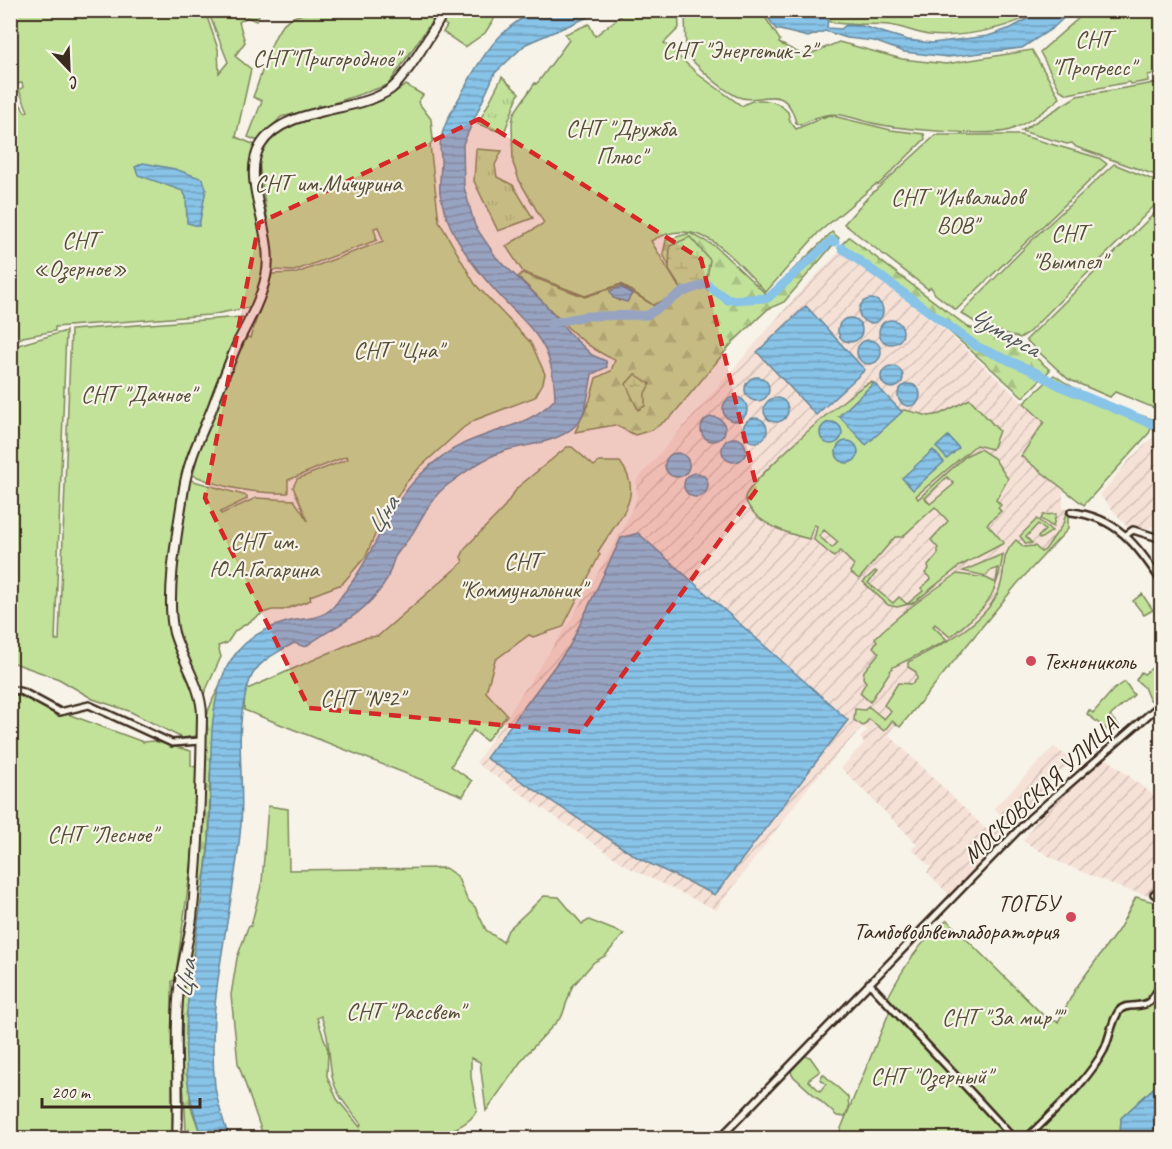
<svg xmlns="http://www.w3.org/2000/svg" width="1172" height="1149" font-family="Caveat,sans-serif">
<style>
.industrial{fill:url(#industrial-furrows)}
.green{fill:#c2e29a;stroke:#7e865c;stroke-width:1.5;fill-rule:evenodd}
.forest{fill:url(#forest-firs);stroke:#7e865c;stroke-width:1.5;fill-rule:evenodd}
.wetland{fill:url(#wetland-marsh);stroke:#7e865c;stroke-width:1.5}
.park{fill:url(#park-tufts);stroke:#7e865c;stroke-width:1.5}
.water{fill:url(#water-rules);stroke:#698697;stroke-width:1.5}
.lines{fill:none;stroke-linecap:round;stroke-linejoin:round}
.river{stroke:#88c3e8;stroke-width:9}
.street-casing{stroke:#3b2a1e;stroke-width:10}
.secondary-casing{stroke:#3b2a1e;stroke-width:12}
.street{stroke:#f7f3e8;stroke-width:5}
.secondary{stroke:#f7f3e8;stroke-width:8}
.marked{fill:#d62828;fill-opacity:0.2;stroke:#d62828;stroke-width:4.5;stroke-dasharray:12 8;stroke-linejoin:round}
.poi-dot{fill:#d1495b;stroke:#f7f3e8;stroke-width:2}
.labels{text-anchor:middle;dominant-baseline:central;stroke-width:4.5;stroke-linejoin:round;paint-order:stroke}
.park-label{font-size:24px;fill:#564f37;stroke:#f7f3e8}
.poi-label{font-size:24px;fill:#3b2a1e;stroke:#f7f3e8;text-anchor:start}
.street-label{font-size:24px;fill:#3b2a1e;stroke:#f7f3e8}
.water-label{font-size:26px;font-style:italic;fill:#52585b;stroke:#f7f3e8}
</style>
<defs>
<pattern id="industrial-furrows" width="10" height="10" patternUnits="userSpaceOnUse" patternTransform="scale(1.5)"><rect width="10" height="10" fill="#f6e1d7"/><path d="M-1 1l2-2M0 10L10 0M9 11l2-2" fill="none" stroke="#d4c1b8"/></pattern>
<pattern id="forest-firs" width="22" height="20" patternUnits="userSpaceOnUse" patternTransform="scale(1.5)"><rect width="22" height="20" fill="#c2e29a"/><path d="M5 1l3.5 6h-7zM16 11l3.5 6h-7z" fill="#a8c284"/></pattern>
<pattern id="wetland-marsh" width="20" height="14" patternUnits="userSpaceOnUse" patternTransform="scale(1.5)"><rect width="20" height="14" fill="#c2e29a"/><path d="M1 5h8M5 5V1M11 12h8M15 12V8" fill="none" stroke="#a8c284"/></pattern>
<pattern id="park-tufts" width="24" height="20" patternUnits="userSpaceOnUse" patternTransform="scale(1.5)"><rect width="24" height="20" fill="#c2e29a"/><path d="M3 7l-1-3M5 7V3M7 7l1-3M15 17l-1-3M17 17v-4M19 17l1-3" fill="none" stroke="#a8c284"/></pattern>
<pattern id="water-rules" width="6" height="5" patternUnits="userSpaceOnUse" patternTransform="scale(1.5)"><rect width="6" height="5" fill="#88c3e8"/><path d="M0 2.5h6" fill="none" stroke="#709fbb"/></pattern>
</defs>
<rect width="100%" height="100%" fill="#f7f3e8"/>
<filter id="ink" filterUnits="userSpaceOnUse"><feTurbulence type="fractalNoise" baseFrequency=".0167" numOctaves="2"/><feDisplacementMap in="SourceGraphic" scale="12" xChannelSelector="R" yChannelSelector="G"/><feConvolveMatrix kernelMatrix="1 2 1 2 8 2 1 2 1" color-interpolation-filters="sRGB"/></filter>
<g filter="url(#ink)">
<path class="industrial" d="M840,251l106,80 98,91 -22,34 41,34v17l6,5 -1,17 -51,55 -117,143 -4,-3 -8,10 103,100 14,-15 -11,-11 60,-61 18,13 -76,78 2,3 -4,4 2,2 -46,49 -23,-24 4,-5 -19,-18 5,-5 -76,-76 23,-25 -4,-5 7,-7 -4,-5 -54,60 -93,124 -88,-43 -152,-104 94,-142 53,-92 14,-32 -1,-16 163,-188z
M1154,437l7,5v83h-7l-19,11 -35,-41 31,-37z
M1106,758l55,43v98l-37,-10 -63,-26 -38,-22 15,-23z"/>
<path class="green" d="M451,10h48v1l-14,22 -20,14 -22,-15 4,-6 -4,-3z
M1088,10l73,1v61l-13,3v6l-17,3 -2,-2 -61,12 -8,-4 -20,-38z
M11,11h68l3,7 3,-2 -2,-5h122l13,38 1,24 9,-11 -20,-51h53l-5,10 -9,-4 -8,5 6,20 -10,14 16,13 -15,68 19,8c-16,52 31,111 -3,162l-43,8 -154,12v4l-32,6 -12,6 -1,-255 15,24 3,-1 -9,-21 4,-3 -1,-4 -7,1 -4,-5z
M315,11h124l-51,74 -66,22 -4,-2 -3,4 -34,8 -23,24 -10,-4 14,-36 -9,-4c8,-19 19,-67 35,-77 7,-5 19,-7 27,-9z
M627,11h51l1,17 -15,15 35,32 43,31c14,-10 34,-7 46,6l2,9 6,8 33,-14 62,15 33,4 1,5 -46,45 -4,1 -57,48 -52,59c-33,-33 -64,-80 -115,-51l31,51 -29,13 -32,-21 -36,12 -62,-24 -17,-26 38,-23 -25,-43 -6,-17 -1,-40 2,-10 21,-30 1,1 3,-3 30,-41 -4,-6 24,-10 6,12z
M685,11h76l19,29 -1,3 26,13 34,-14 63,17 44,5 86,-14 28,48c-14,12 -32,25 -50,32 -19,7 -105,-1 -128,-5 -38,-6 -43,-21 -82,0l-4,-2c-11,-45 -36,-16 -60,-27 -19,-10 -35,-26 -50,-42z
M809,11h227c-24,18 -77,27 -107,24 -13,-2 -26,-8 -40,-10 -24,-3 -61,5 -80,-14z
M1161,82v95l-85,-30 -4,-4 -5,1 -46,-13 56,-35z
M406,85l17,10 -5,7 13,17 2,21 -3,5 9,76 36,63 56,59 14,31 -2,9 -8,14 -60,23 -12,8 -44,40 -14,16 -28,46 -11,26 -24,28 -32,12 1,4 -28,10h-11l-9,3 -28,18 -8,12 -9,3 3,11 -17,37 -21,-47 -7,-25v-51l14,-91 57,16v3l-27,13 1,2 35,-16 38,2 14,21 -15,-34 4,-8 51,-20 -1,-3 -59,24v13c-35,0 -63,-4 -95,-18l9,-37 38,-91 2,1 5,-11 3,1 22,-64 25,-1 86,-32 -5,-14 -4,1 3,12 -83,31 -22,-1v-20l-13,-86 4,-15 6,-9 20,-14 94,-27z
M936,135h84l79,23 8,6 -151,146 -21,-16 -4,-7 -3,2 -84,-65 23,-26z
M1114,164l47,19v16l-133,134 -8,5 -31,-10 -2,2 -26,-17 75,-77z
M1161,207l1,195 -8,6 -39,-16 -5,5 -42,-18 -42,-39z
M242,317l6,2 -54,123 -13,41 -12,142 30,77 1,24 -4,10 -14,2 -53,-27 -36,-12 -34,-20 -48,-17v-315l55,-16 -11,309h4l12,-310z
M1054,375c31,22 65,33 101,45l-6,13 -65,72 -63,-49 23,-34 -20,-19z
M871,382l3,1 -35,33 66,-6 24,6 11,-2 30,-15 29,32 -7,18 -16,-4 -60,51 2,3 49,-44 13,-6 14,9 14,21 -12,21 5,5 -3,3 3,3 -14,13 17,19 -44,23 -47,37 -16,4 -9,-2 -25,-23 12,-11 2,1 -9,11 25,20 6,-6 8,7 16,-13 -2,-3 10,-9 -6,-6 4,-4 -1,-3 10,-12v-6l-7,-8 17,-19 -13,-14 -33,30h-7l-36,42 -9,-7 4,-7 -14,-14 -6,6 -20,-17 3,-14 -3,-1 -5,14c-21,-5 -59,-17 -64,-42 6,-18 108,-109 126,-115zM947,477l7,7 -24,20 -5,-6zM824,530l14,12 -6,6 -13,-12z
M567,447h5l22,19 5,-4h21c27,35 -4,58 -22,90l2,2 -37,73 -30,10 -4,-2 -34,25 -9,32 21,23 -21,26 -13,-11 -22,36 21,15 -9,15 -219,-86 1,-20 118,-52 15,-2 85,-74 -2,-5 5,-10 36,-37 16,-23z
M1066,513l2,1v15l-51,55 -117,143 -8,-6 -8,10 -15,-12 -6,7 -9,-6 1,-11 10,1 3,-4 16,13 7,-8 -7,-6 14,-22 14,1 5,-5 -1,-7 -8,-5v-5c31,-15 81,-40 92,-75 7,-21 -1,-30 16,-47l8,7 11,-1 6,6 4,-2 18,-26z
M1056,514l-3,13 -12,-8 2,-4z
M1037,519l15,12 -12,8 -2,-2 7,-7 -7,-6 -12,13 6,6 -6,1 -6,-8z
M1003,554c-7,47 -18,54 -53,83l-15,-13 -2,2 14,14 -3,2 -51,25 -23,35 -10,-9 6,-11 -3,-4 1,-7 15,-18 -6,-6 4,-6 -2,-3c24,-24 53,-44 82,-64l29,4 10,5 2,-15 -8,3 -4,5 -23,-5z
M1142,594l11,16 -9,5 -11,-14z
M1157,664l4,7v25l-7,6 -5,-3 -5,-12 -8,-7 5,-8 3,2z
M1125,682l9,13 -24,21 9,10 -8,7 -24,-19 2,-4 4,3 20,-23z
M11,693l132,49 11,-1 37,10v15l6,1 -3,78 -19,135 -3,1v157h-161z
M268,806l20,3 1,61 156,-2 12,8 10,23 8,8 11,23 17,12 5,-12 36,-34 15,1 23,27 7,-4 35,14 -19,22 -11,6 -22,25 -10,29 -38,41 -38,54 -6,-49 -9,-4v19l6,33c-7,16 -33,23 -49,28h-164l-26,-75 -7,-68 6,-37 11,-31 3,-1 11,-44zM321,1016c9,20 7,39 11,60 3,18 18,34 29,48l-1,3 -23,-28 -10,-23 1,-26 -11,-32z
M1136,897l25,7v177l-40,37 -1,20h-283l54,-130 -3,-11c16,-30 32,-56 59,-77l99,98 12,4 18,-34 43,-59z
M805,1056l5,1 10,14 -12,9 12,11 6,-7 -6,-5 3,-5 25,23 1,11 -4,9 -8,-1 -45,-41 -1,-4z"/>
<path class="forest" d="M832,232l7,6 -55,64 -16,7 -35,33 -61,74 -20,14 -17,5 -20,-10 -40,7 15,-32 6,-22 15,-7 4,-11c-41,-17 -65,-54 -97,-83l4,-4 63,24 36,-12 33,21 28,-14 -19,-38 3,-14 24,-7 25,13 52,49zM621,287l11,7 -13,7 -9,-10z
M849,237l119,90 55,19 27,24 -27,27 -81,-72 -104,-77z
M219,688l-9,87 -1,64 -9,78 -10,188 12,33h-16c0,-47 -9,-93 -7,-140 4,-56 19,-112 22,-167 3,-46 -8,-103 18,-143z"/>
<path class="wetland" d="M690,237l20,23 -4,24 -23,8 -14,-22 1,-24z
M635,374l15,10 -5,9v13l-7,4 -12,-26z"/>
<path class="park" d="M502,77l17,16 -15,40 -26,-9z
M476,149l26,2 -7,14 2,12 16,8 20,33 -35,13 -24,-50z"/>
<path class="water" d="M536,11h66l-76,33 -13,12 -18,17 -32,71 1,43 11,39 21,31 49,47 26,31 21,20 14,6 1,6 -15,7c-3,15 -5,40 -16,51 -19,19 -49,19 -72,26 -20,7 -39,21 -55,33 -17,12 -25,30 -35,47 -5,9 -14,17 -19,26 -4,9 -6,21 -12,29 -25,34 -47,38 -78,61l-11,-4c-17,10 -36,17 -44,37 -18,47 -5,95 -9,144 -7,87 -36,174 -26,262 2,17 9,36 14,52h-27c-9,-25 -15,-49 -16,-76 -3,-74 16,-147 23,-220 5,-52 -7,-138 22,-182 16,-24 38,-35 65,-40 10,-1 22,-2 31,-8 6,-3 11,-11 15,-17 31,-36 44,-87 78,-120 13,-13 28,-24 45,-32 32,-15 65,-17 90,-44 -1,-55 -22,-68 -56,-104 -25,-27 -53,-64 -59,-102 -1,-10 1,-21 1,-31 0,-7 -2,-16 0,-23 3,-17 15,-35 23,-50 17,-32 37,-63 72,-78z
M763,11h34l31,7 -1,10 14,1 5,-4 16,1 46,14 24,3 56,-7 23,-8 31,-17h29l-18,17 -31,20 -74,9 -44,-5 -30,-11 -27,-3 -22,-7 -17,6 -32,-8z
M143,163l32,6 28,10 3,10 -7,37 -12,-3 -1,-26 -3,-6 -45,-16 -3,-8z
M621,287l11,7 -5,8 -14,-4 -3,-7z
M859 311a12 12 0 1 1 24 0a12 12 0 1 1-24 0Z
M806,306l59,64 -49,45 -59,-63z
M838 330a12 12 0 1 1 24 0a12 12 0 1 1-24 0Z
M879 332a12 12 0 1 1 24 0a12 12 0 1 1-24 0Z
M857 352a12 12 0 1 1 24 0a12 12 0 1 1-24 0Z
M881 377a11 11 0 1 1 22 0a11 11 0 1 1-22 0Z
M745 389a12 12 0 1 1 24 0a12 12 0 1 1-24 0Z
M874,383l28,29 -36,33 -27,-29z
M898 395a11 11 0 1 1 22 0a11 11 0 1 1-22 0Z
M723 409a12 12 0 1 1 24 0a12 12 0 1 1-24 0Z
M764 410a12 12 0 1 1 24 0a12 12 0 1 1-24 0Z
M701 429a12 12 0 1 1 24 0a12 12 0 1 1-24 0Z
M743 430a12 12 0 1 1 24 0a12 12 0 1 1-24 0Z
M820 433a11 11 0 1 1 22 0a11 11 0 1 1-22 0Z
M948,436l11,12 -12,11 -11,-12z
M722 450a12 12 0 1 1 24 0a12 12 0 1 1-24 0Z
M836 452a11 11 0 1 1 22 0a11 11 0 1 1-22 0Z
M933,450l11,12 -31,28 -11,-12z
M665 465a12 12 0 1 1 24 0a12 12 0 1 1-24 0Z
M684 485a12 12 0 1 1 24 0a12 12 0 1 1-24 0Z
M638,533l210,187 -133,175 -77,-37 -152,-100 83,-111 52,-109z
M1161,1081v57h-41l1,-20z"/>
<g class="lines">
<path class="river" d="M842,248l134,98 57,25 29,16 100,41
M550,323l37,-7 61,-1 35,-23 23,-8 22,16 40,-2 64,-58 3,2"/>
<defs>
<path id="street" d="M1071,512c47,5 66,34 91,70
M1126,535l7,-5 29,9
M10,689l13,3 37,20 29,-7 83,38 28,-2
M1154,894l8,2
M869,983c48,52 97,103 144,155
M720,1138l309,-319 133,-116
M1027,1138c26,-27 59,-54 77,-88 6,-12 7,-28 15,-39 7,-9 21,-2 30,-9 6,-5 9,-13 13,-20"/>
<path id="secondary" d="M177,1138c3,-52 -4,-105 3,-157 3,-21 9,-42 12,-63 7,-66 9,-135 10,-202 0,-30 -20,-55 -28,-83 -9,-38 4,-105 10,-145 4,-27 17,-53 27,-77 9,-24 18,-48 28,-71 11,-21 22,-41 27,-64 10,-40 -26,-96 -6,-130 24,-41 97,-32 131,-57 16,-12 43,-60 54,-79"/>
</defs>
<use href="#street" class="street-casing"/>
<use href="#secondary" class="secondary-casing"/>
<use href="#street" class="street"/>
<use href="#secondary" class="secondary"/>
</g>
</g>
<path class="marked" d="M479,119l222,140 56,230 -176,243 -272,-24 -104,-210 54,-275z"/>
<g class="poi-dot">
<circle cx="1031" cy="661" r="6"/>
<circle cx="1071" cy="917" r="6"/>
</g>
<g class="labels">
<g class="park-label">
<text x="1093" y="39">СНТ<tspan x="1093" dy="28">"Прогресс"</tspan></text>
<text x="739" y="50">СНТ "Энергетик-2"</text>
<text x="326" y="58">СНТ"Пригородное"</text>
<text x="621" y="128">СНТ "Дружба<tspan x="621" dy="28">Плюс"</tspan></text>
<text x="328" y="183">СНТ им.Мичурина</text>
<text x="957" y="197">СНТ "Инвалидов<tspan x="957" dy="28">ВОВ"</tspan></text>
<text x="1069" y="233">СНТ<tspan x="1069" dy="28">"Вымпел"</tspan></text>
<text x="80" y="240">СНТ<tspan x="80" dy="28">«Озерное»</tspan></text>
<text x="398" y="350">СНТ "Цна"</text>
<text x="138" y="394">СНТ "Дачное"</text>
<text x="264" y="541">СНТ им.<tspan x="264" dy="28">Ю.А.Гагарина</tspan></text>
<text x="522" y="561">СНТ<tspan x="522" dy="28">"Коммунальник"</tspan></text>
<text x="362" y="698">СНТ "№2"</text>
<text x="102" y="834">СНТ "Лесное"</text>
<text x="405" y="1011">СНТ "Рассвет"</text>
<text x="1002" y="1017">СНТ "За мир""</text>
<text x="931" y="1076">СНТ "Озерный"</text>
</g>
<g class="poi-label">
<text x="1043" y="661">Технониколь</text>
<text x="1059" y="903" text-anchor="end">ТОГБУ<tspan x="1059" dy="28">Тамбовоблветлаборатория</tspan></text>
</g>
<g class="street-label">
<text transform="translate(1040 790) rotate(-43)">МОСКОВСКАЯ УЛИЦА</text>
</g>
<g class="water-label">
<text transform="translate(1004 332) rotate(28)">Чумарса</text>
<text transform="translate(382 515) rotate(-58)">Цна</text>
<text transform="translate(185 979) rotate(-82)">Цна</text>
</g>
</g>
<rect width="1172" height="1149" fill="none" stroke="#f7f3e8" stroke-width="36"/>
<rect x="18" y="18" width="1136" height="1113" fill="none" stroke="#3b2a1e" stroke-width="2" filter="url(#ink)"/>
<g transform="translate(69 69) rotate(157)" stroke="#f7f3e8" stroke-width="4.5" paint-order="stroke">
<path d="M0-4.5L10 22L0 15L-10 22Z" fill="#3b2a1e"/>
<text y="-9" font-size="16" font-weight="bold" text-anchor="middle" fill="#3b2a1e">С</text>
</g>
<path d="M42 1098v9h158v-9" fill="none" stroke="#3b2a1e" stroke-width="3"/>
<text x="51" y="1098" font-size="18" fill="#3b2a1e" stroke="#f7f3e8" stroke-width="4.5" paint-order="stroke">200 m</text>
</svg>
